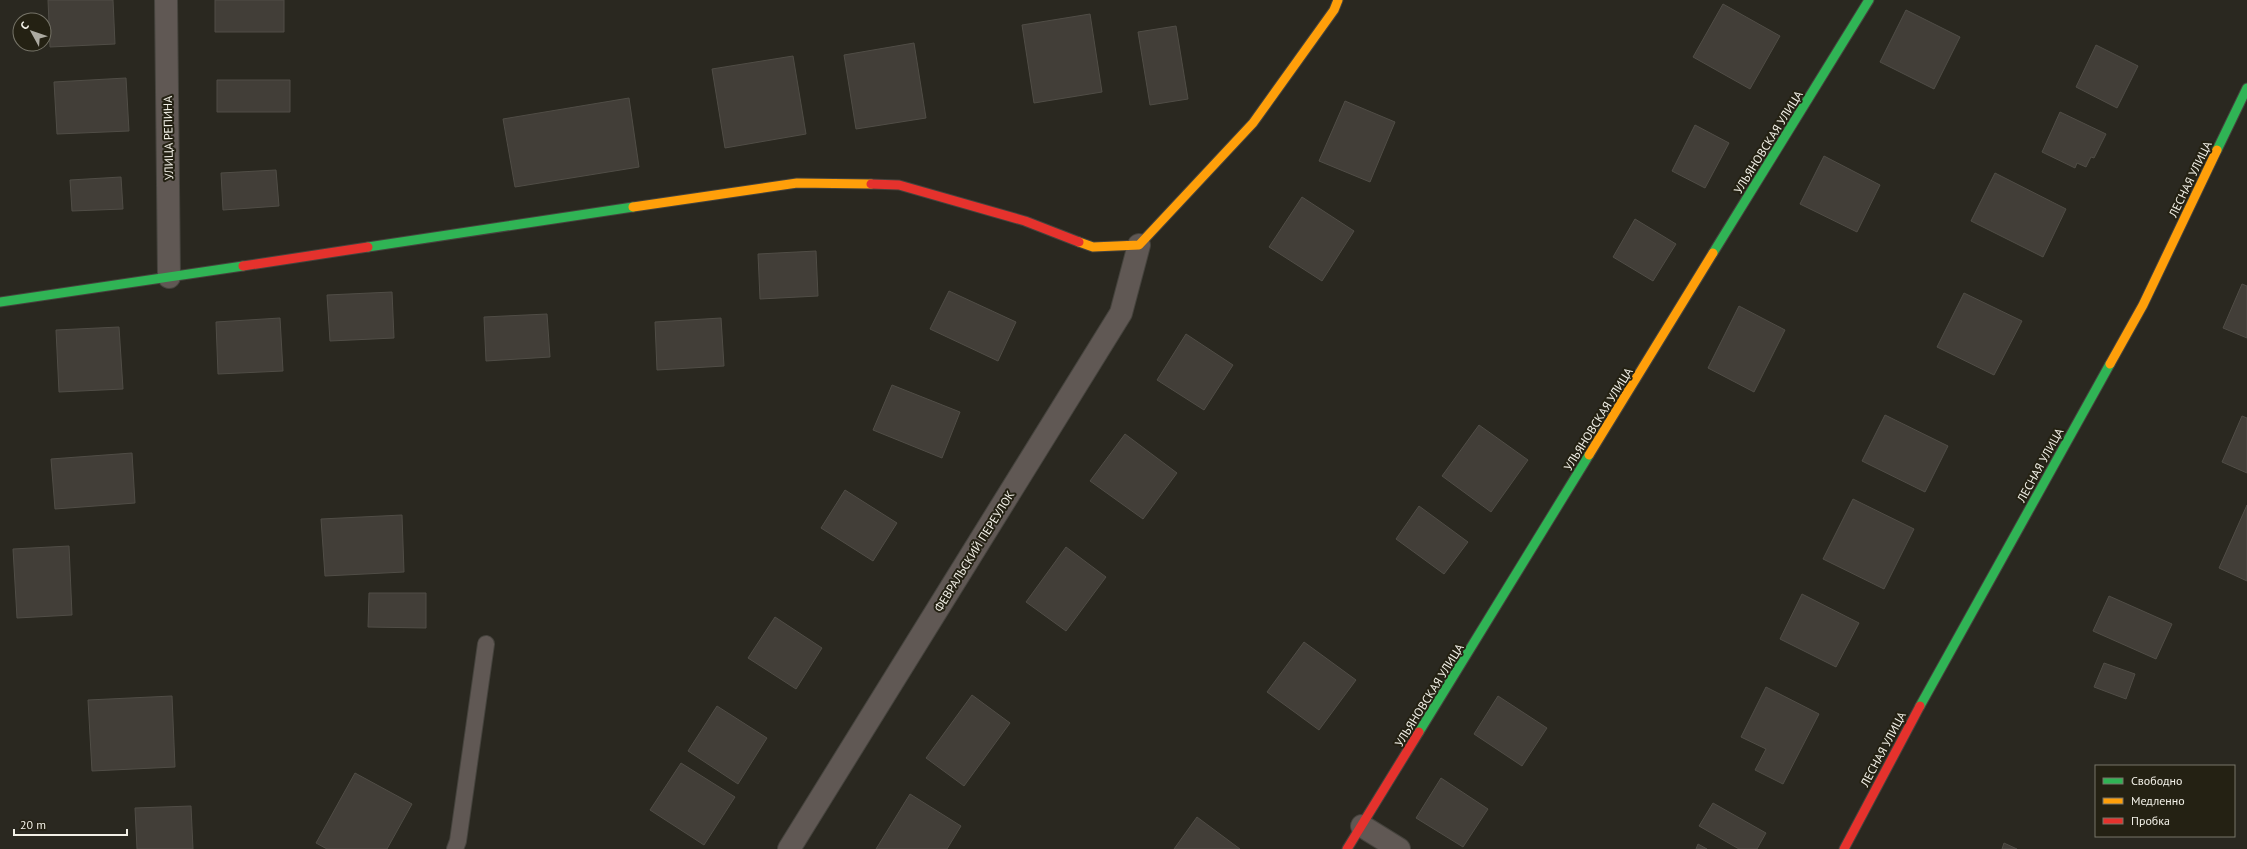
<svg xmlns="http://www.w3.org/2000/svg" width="2247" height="849" font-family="'PT Sans',sans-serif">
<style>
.building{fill:#423e38;stroke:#504d46}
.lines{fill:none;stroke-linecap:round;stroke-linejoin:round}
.lane-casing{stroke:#45433d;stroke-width:18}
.street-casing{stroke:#45433d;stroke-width:24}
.fast-casing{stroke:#45433d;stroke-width:11}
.slow-casing{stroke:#45433d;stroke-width:11}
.jam-casing{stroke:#45433d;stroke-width:11}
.lane{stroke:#605854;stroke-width:16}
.street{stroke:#605854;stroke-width:22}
.fast{stroke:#30b455;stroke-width:9}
.slow{stroke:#ff9f0a;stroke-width:9}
.jam{stroke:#e5322d;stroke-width:9}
.labels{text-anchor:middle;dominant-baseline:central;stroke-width:4;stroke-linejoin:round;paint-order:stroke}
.street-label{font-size:12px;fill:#f2f0e7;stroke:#242113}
</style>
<rect width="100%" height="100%" fill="#2a2820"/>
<path class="building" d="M48,0h65l2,44 -65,3z
M215,0h69v32h-69z
M1723,4l57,32 -30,53 -57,-32z
M1906,10l54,27 -26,52 -54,-27z
M1090,14l12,78 -68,11 -12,-78z
M1176,26l12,73 -38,6 -12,-73z
M914,43l12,75 -70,11 -12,-74z
M2096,45l42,21 -21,42 -41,-21z
M793,56l13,78 -81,14 -13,-79z
M126,78l3,53 -72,3 -3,-52z
M217,80h73v32h-73z
M629,98l10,69 -124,20 -12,-68z
M1345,101l50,21 -25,60 -51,-21z
M2060,112l46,22 -12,24 -3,-1 -5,10 -9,-4 -2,5 -33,-16z
M1695,125l34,18 -24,45 -33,-17z
M1824,156l56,29 -23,47 -57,-28z
M276,170l3,36 -56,4 -2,-37z
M1995,173l71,36 -23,48 -72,-36z
M121,177l2,32 -51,2 -2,-31z
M1302,197l52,34 -32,50 -53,-34z
M1635,219l41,25 -23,37 -40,-24z
M816,251l2,45 -58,3 -2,-45z
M2242,284l5,2v52l-24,-10z
M949,291l67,31 -18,39 -68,-32z
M392,292l2,46 -64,3 -3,-46z
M1964,293l58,28 -28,54 -57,-28z
M1739,306l46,24 -31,62 -46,-24z
M547,314l3,43 -64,4 -2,-44z
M280,318l3,53 -65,3 -2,-52z
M721,318l3,48 -67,4 -2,-48z
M119,327l4,62 -64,3 -3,-62z
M1186,334l47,31 -29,45 -47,-30z
M892,385l68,27 -18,46 -69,-28z
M1885,415l63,31 -23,46 -63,-31z
M2242,416l5,2v55l-25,-11z
M1479,425l49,35 -37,52 -49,-36z
M1125,434l52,39 -34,46 -53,-38z
M132,453l3,50 -80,6 -4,-50z
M845,490l52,33 -24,38 -52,-33z
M1853,499l61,30 -30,60 -61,-30z
M2247,505v76l-28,-13z
M1419,506l49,36 -24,32 -48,-35z
M402,515l2,57 -79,4 -4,-57z
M69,546l3,69 -55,3 -4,-69z
M1066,547l40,30 -40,54 -40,-29z
M369,593h57v35l-58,-1z
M1802,594l57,29 -23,44 -56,-28z
M2109,596l63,28 -16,35 -63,-28z
M775,617l47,31 -26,41 -48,-31z
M1304,642l52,38 -37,50 -52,-38z
M2104,663l31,11 -9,25 -32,-12z
M1766,687l53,27 -36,70 -28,-14 11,-21 -25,-12z
M972,695l38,28 -46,63 -38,-28z
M172,696l3,71 -83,4 -4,-71z
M1498,696l49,32 -25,38 -48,-32z
M717,706l50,32 -29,46 -50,-33z
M681,763l54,34 -31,48 -54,-35z
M355,773l57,31 -25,45h-60l-11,-6z
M1441,778l47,31 -25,38 -47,-29z
M910,794l51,32 -14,23h-71z
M1713,803l53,30 -9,16h-18l-40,-23z
M191,806l2,43h-56l-2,-41z
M1197,817l43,32h-66z
M2004,843l13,6h-15z
M1698,844l9,5h-11z"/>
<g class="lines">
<defs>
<path id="lane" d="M455,849l3,-8 28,-197"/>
<path id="street" d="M166,0l3,277
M1362,826l37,23
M789,849l332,-536 18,-68"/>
<path id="fast" d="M2217,150l30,-62
M368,247l265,-40
M1713,253l156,-253
M0,302l243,-36
M1920,706l190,-342
M1419,732l170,-277"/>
<path id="slow" d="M633,207l164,-24 74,1
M1079,242l14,5 46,-2 114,-122 81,-113 4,-10
M2110,364l33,-59 74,-155
M1589,455l124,-202"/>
<path id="jam" d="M871,184l28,1 126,36 54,21
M243,266l125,-19
M1347,849l72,-117
M1844,849l76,-143"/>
</defs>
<use href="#lane" class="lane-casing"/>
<use href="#street" class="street-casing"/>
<use href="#fast" class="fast-casing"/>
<use href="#slow" class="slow-casing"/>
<use href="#jam" class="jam-casing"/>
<use href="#lane" class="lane"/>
<use href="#street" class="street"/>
<use href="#fast" class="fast"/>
<use href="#slow" class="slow"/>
<use href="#jam" class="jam"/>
</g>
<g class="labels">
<g class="street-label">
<text transform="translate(168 138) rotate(-91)">УЛИЦА РЕПИНА</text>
<text transform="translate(1768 142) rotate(-58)">УЛЬЯНОВСКАЯ УЛИЦА</text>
<text transform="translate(2190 179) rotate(-64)">ЛЕСНАЯ УЛИЦА</text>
<text transform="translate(1598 419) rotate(-58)">УЛЬЯНОВСКАЯ УЛИЦА</text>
<text transform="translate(2040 465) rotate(-61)">ЛЕСНАЯ УЛИЦА</text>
<text transform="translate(974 551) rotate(-58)">ФЕВРАЛЬСКИЙ ПЕРЕУЛОК</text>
<text transform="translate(1429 695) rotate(-58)">УЛЬЯНОВСКАЯ УЛИЦА</text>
<text transform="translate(1883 749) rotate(-62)">ЛЕСНАЯ УЛИЦА</text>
</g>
</g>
<rect x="2095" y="765" width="140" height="72" fill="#242113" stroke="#767468"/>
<rect x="2103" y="778" width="20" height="6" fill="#30b455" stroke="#767468"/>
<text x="2131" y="785" font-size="12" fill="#f2f0e7">Свободно</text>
<rect x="2103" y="798" width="20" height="6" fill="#ff9f0a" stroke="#767468"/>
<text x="2131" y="805" font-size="12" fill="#f2f0e7">Медленно</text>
<rect x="2103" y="818" width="20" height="6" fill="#e5322d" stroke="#767468"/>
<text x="2131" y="825" font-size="12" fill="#f2f0e7">Пробка</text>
<g transform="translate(32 32) rotate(310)"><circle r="19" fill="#242113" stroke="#767468"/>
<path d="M0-3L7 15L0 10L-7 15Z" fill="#acaaa1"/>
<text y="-6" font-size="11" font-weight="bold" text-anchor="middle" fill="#f2f0e7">С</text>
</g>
<path d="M14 829v6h113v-6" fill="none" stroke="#f2f0e7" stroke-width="2"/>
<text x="20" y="829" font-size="12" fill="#f2f0e7" stroke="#242113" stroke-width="3" paint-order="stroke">20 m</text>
</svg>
